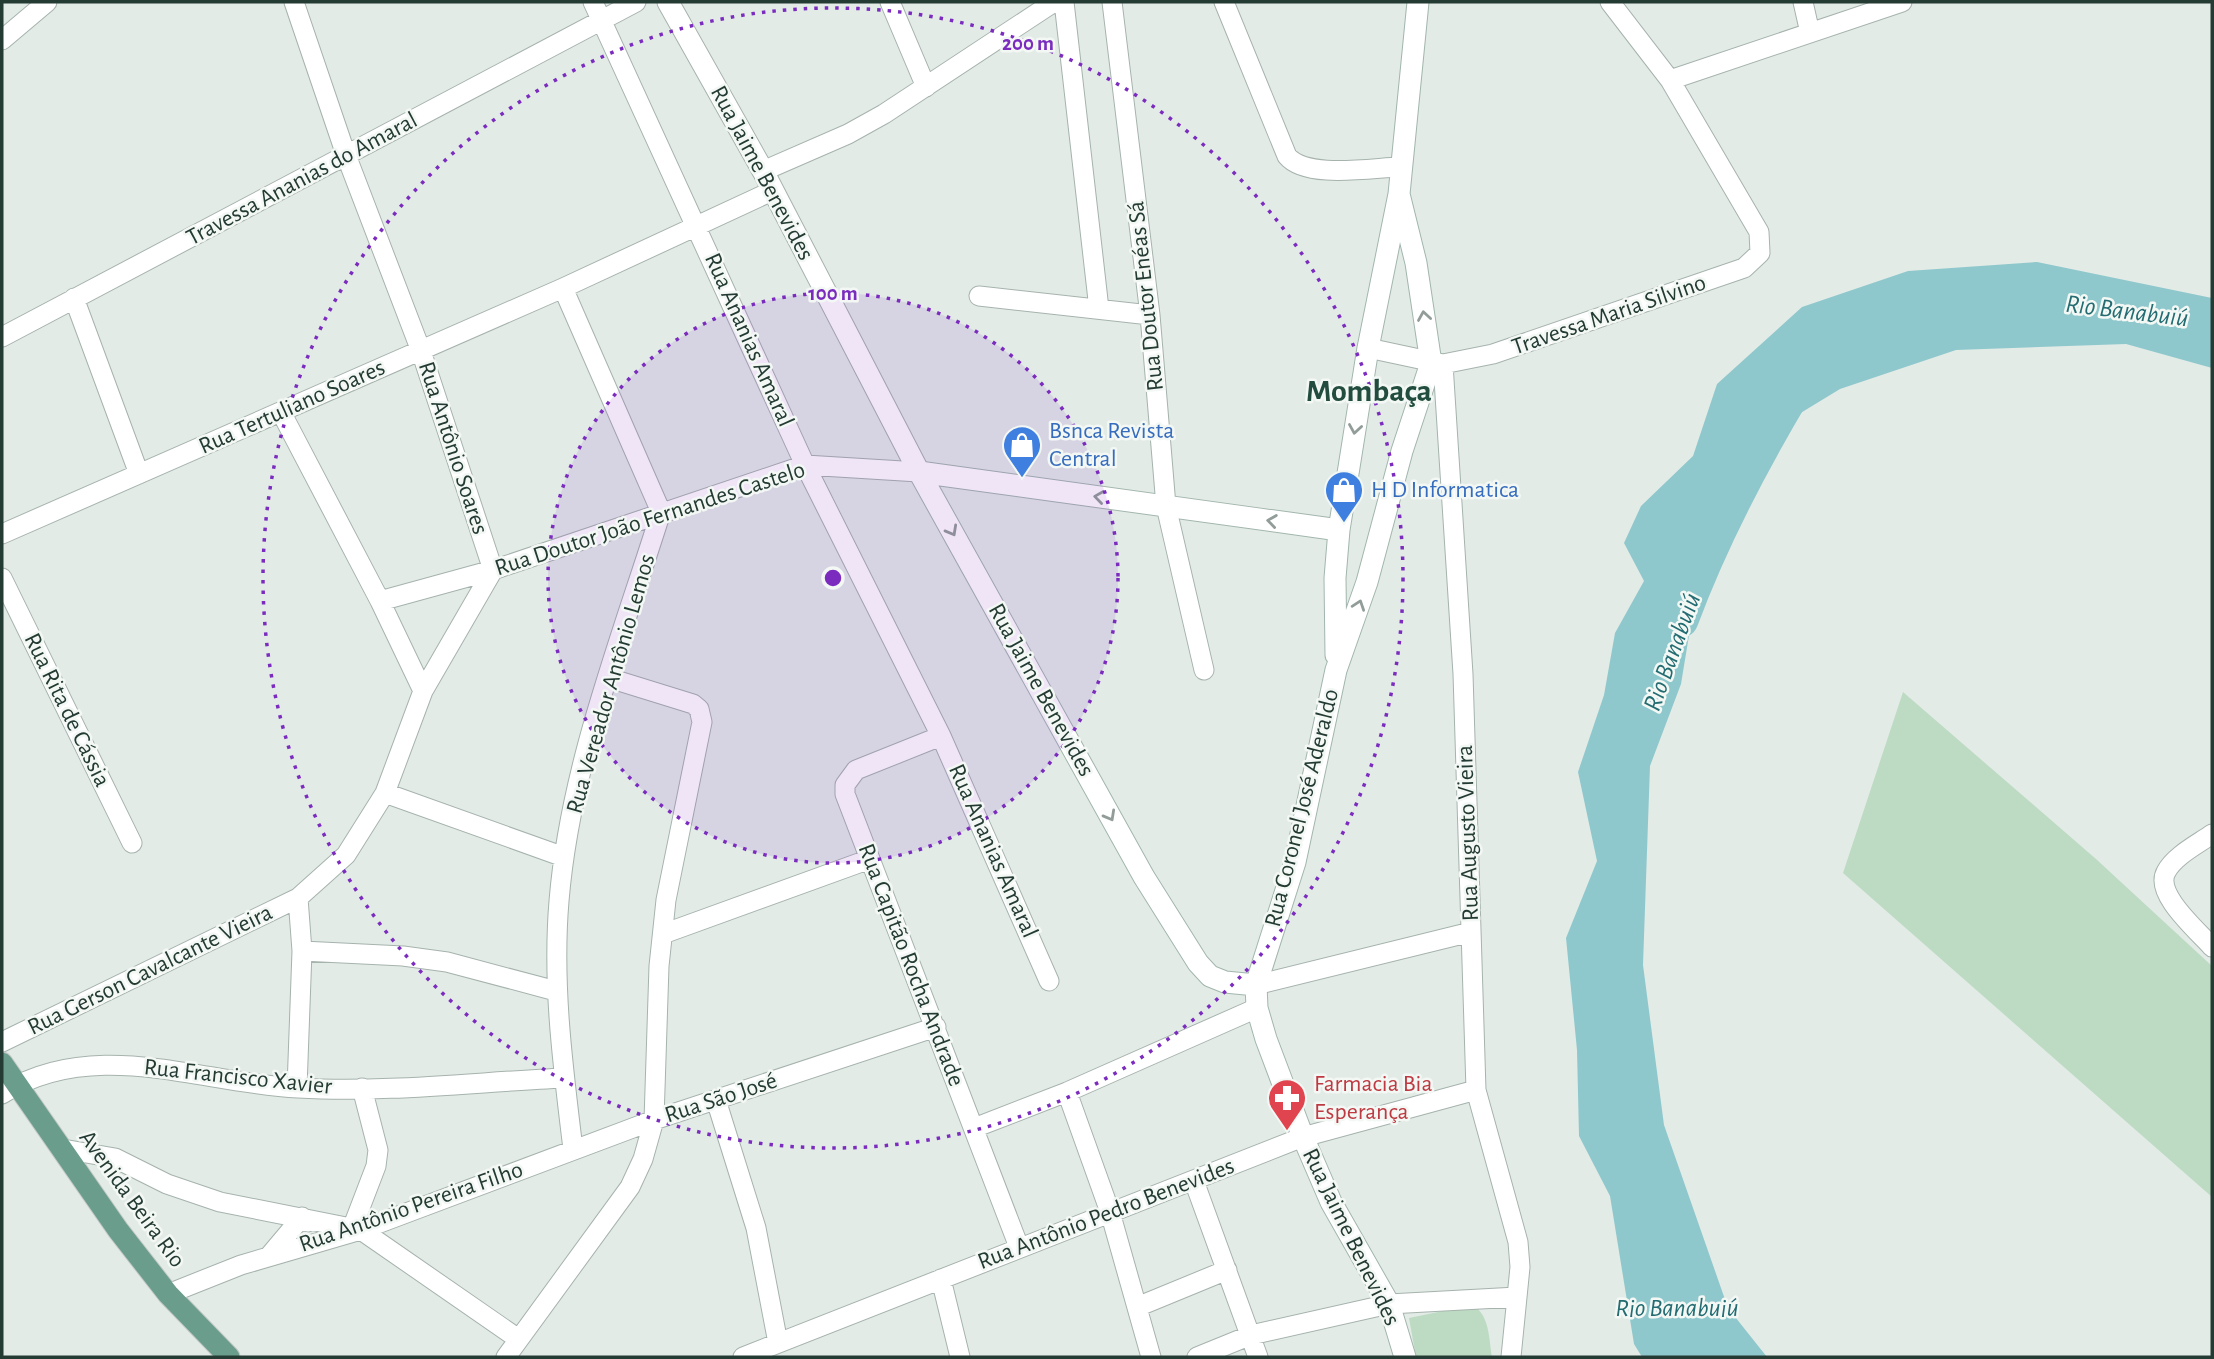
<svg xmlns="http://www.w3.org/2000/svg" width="2214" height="1359" font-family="'Alegreya Sans',sans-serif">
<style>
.green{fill:#bddbc3}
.water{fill:#8fc8cc}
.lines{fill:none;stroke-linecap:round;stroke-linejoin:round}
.river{stroke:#8fc8cc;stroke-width:35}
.minor-casing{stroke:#a6b3ad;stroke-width:21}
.tertiary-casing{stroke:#a6b3ad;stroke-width:23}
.secondary-casing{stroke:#a2b6ad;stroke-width:23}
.primary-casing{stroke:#c2c8c6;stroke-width:23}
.minor{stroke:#fff;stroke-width:19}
.tertiary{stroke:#fff;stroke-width:21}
.secondary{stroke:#fff;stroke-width:21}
.primary{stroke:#6b9d8c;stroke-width:21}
.oneway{stroke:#929d99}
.ring{fill:none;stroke:#7b2cbf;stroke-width:3.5;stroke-dasharray:3.5 7}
.labels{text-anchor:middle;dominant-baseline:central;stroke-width:5;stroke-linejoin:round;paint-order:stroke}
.street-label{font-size:24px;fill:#243b33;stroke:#f3f8f5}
.shop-label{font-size:24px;fill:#366cbe;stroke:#f3f8f5;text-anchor:start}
.health-label{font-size:24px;fill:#be3a42;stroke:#f3f8f5;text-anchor:start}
.water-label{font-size:26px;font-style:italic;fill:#236c72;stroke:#f3f8f5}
.district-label{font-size:32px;font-weight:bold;fill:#214c3e;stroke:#f3f8f5}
.centre{fill:#7b2cbf;stroke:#f3f8f5;stroke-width:3.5}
.ring-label{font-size:21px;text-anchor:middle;font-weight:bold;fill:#7b2cbf;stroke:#f3f8f5;stroke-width:5;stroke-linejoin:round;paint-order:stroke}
</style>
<rect width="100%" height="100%" fill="#e3ebe7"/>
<path class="green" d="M1903,692l193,167 116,107v231l-369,-324z
M1472,1305c18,9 17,35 20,52h-76l-7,-39z"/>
<path class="water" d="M2037,262l175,36v70l-86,-24 -170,6 -116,39 -92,56 -41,81 -26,158 -31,82 -7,199 21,160 64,183 39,49h-125l-8,-13 -24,-148 -31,-60 -2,-86 -11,-112 31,-77 -19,-89 26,-77 11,-62 29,-52 -20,-38 17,-37 52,-50 24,-72 85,-77 106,-36z"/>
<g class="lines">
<path class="river" d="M1681,620c30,-81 69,-155 113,-229"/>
<defs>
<path id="minor" d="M593,2l212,463 136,271 108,245
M890,2l36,85
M1064,2l35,307
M1112,2l38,313 16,191 38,164
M1224,2l63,154c19,23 83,12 113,11
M1803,2l7,31
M2,40l45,-38
M1670,80l232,-78
M763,171l85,-37 36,-20 170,-112
M563,288l98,224c-40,127 -91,255 -102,389 -7,83 4,166 14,248
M979,296l171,19
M74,298l65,176
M2,337l634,-335
M1368,348l75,16 50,-10 251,-86 16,-15 -1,-21 -89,-152 -60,-78
M1443,364l20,310 13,416 42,152 2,25 -9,90
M281,412l99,189 43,90
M2,534l561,-246 209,-97
M2,578l130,265
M380,601l113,-31 312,-105 114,7
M941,736l-85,34 -11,15v9l174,453
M385,793l179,64
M2212,834c-14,10 -38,22 -46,38 -12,22 32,59 46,75
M663,934l207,-75
M302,951l101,5 44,6 109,29
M1256,985l215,-53
M2,1042l296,-144 48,-43 39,-62 38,-102 70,-121 -72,-219 -75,-196 -52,-153
M297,1088l5,-137 -4,-53
M1067,1092l43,120 41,145
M2,1094c92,-58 197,-11 296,-6 88,5 178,-6 266,-10
M716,1100l40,128 22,115
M974,1128l93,-36 190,-84
M63,1149l52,9 52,26 53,18 141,28 156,108
M1194,1181l64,176
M353,1226l23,-60 2,-16 -16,-62
M270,1255l32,-38 6,5
M941,1279l19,78
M168,1294l73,-29 120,-35 293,-110 282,-93
M1137,1307l90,-37
M506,1357l124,-170 13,-28 11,-39 5,-154 7,-66 36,-178 -3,-13 -6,-5 -84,-26
M743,1357l560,-220 173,-47
M1197,1357l54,-22 138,-31 128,-7"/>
<path id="tertiary" d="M668,2l95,169 156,301"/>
<path id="secondary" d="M1399,194l17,69 15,100 -29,88 -35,131 -31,88 -41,192 -39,123 1,23 9,31 37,98 28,65 58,102 16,53
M919,472l225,405 54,86 12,13 15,6 31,3
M919,472l420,58
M1336,655l-1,-77 4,-48 29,-182 31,-154 19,-192"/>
<path id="primary" d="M2,1063l116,167 50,64 61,63"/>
</defs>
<use href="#minor" class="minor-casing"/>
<use href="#tertiary" class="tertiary-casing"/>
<use href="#secondary" class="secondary-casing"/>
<use href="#primary" class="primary-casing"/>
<use href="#minor" class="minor"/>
<use href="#tertiary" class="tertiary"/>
<use href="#secondary" class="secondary"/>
<use href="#primary" class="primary"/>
</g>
<defs><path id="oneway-chevron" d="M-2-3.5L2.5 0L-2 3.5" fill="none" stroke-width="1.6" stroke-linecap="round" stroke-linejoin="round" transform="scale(1.75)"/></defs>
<g class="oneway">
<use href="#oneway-chevron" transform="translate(1424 316) rotate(-99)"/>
<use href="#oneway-chevron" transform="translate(1355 429) rotate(99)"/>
<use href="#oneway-chevron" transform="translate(1099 497) rotate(-172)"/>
<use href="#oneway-chevron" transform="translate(1272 521) rotate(-172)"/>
<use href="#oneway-chevron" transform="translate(952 531) rotate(61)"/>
<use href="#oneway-chevron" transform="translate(1359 605) rotate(-71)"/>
<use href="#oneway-chevron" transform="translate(1110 816) rotate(61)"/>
</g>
<circle cx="833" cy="578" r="285" fill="#7b2cbf" fill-opacity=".12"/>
<g class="ring">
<circle cx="833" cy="578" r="285"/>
<circle cx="833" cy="578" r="570"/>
</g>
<defs>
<symbol id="shop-pin" viewBox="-11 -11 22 30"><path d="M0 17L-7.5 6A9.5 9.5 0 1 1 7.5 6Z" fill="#3f7fe0" stroke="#f3f8f5"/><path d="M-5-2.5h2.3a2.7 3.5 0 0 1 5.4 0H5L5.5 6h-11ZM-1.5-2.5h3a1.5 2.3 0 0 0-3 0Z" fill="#fff"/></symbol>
<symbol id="pharmacy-pin" viewBox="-11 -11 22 30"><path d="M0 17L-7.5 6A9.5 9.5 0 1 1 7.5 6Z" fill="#e0444e" stroke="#f3f8f5"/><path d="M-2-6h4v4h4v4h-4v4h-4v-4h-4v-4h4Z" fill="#fff"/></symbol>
</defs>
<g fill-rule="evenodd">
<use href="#shop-pin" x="1000" y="423" width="44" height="60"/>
<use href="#shop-pin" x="1322" y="468" width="44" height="60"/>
<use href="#pharmacy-pin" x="1265" y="1076" width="44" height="60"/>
</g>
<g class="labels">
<g class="street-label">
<text transform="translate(762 173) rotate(62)">Rua Jaime Benevides</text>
<text transform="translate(302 179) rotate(-28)">Travessa Ananias do Amaral</text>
<text transform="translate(1146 296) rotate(-96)">Rua Doutor Enéas Sá</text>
<text transform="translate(1609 315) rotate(-19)">Travessa Maria Silvino</text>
<text transform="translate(749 340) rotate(66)">Rua Ananias Amaral</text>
<text transform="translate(292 407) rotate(-24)">Rua Tertuliano Soares</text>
<text transform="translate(453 448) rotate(72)">Rua Antônio Soares</text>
<text transform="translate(650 519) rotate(-18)">Rua Doutor João Fernandes Castelo</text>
<text transform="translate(611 684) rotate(-74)">Rua Vereador Antônio Lemos</text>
<text transform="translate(1041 690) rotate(61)">Rua Jaime Benevides</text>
<text transform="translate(67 710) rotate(64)">Rua Rita de Cássia</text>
<text transform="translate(1302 808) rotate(-76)">Rua Coronel José Aderaldo</text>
<text transform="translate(1468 833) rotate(-92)">Rua Augusto Vieira</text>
<text transform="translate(993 851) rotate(66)">Rua Ananias Amaral</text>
<text transform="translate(911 965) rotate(69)">Rua Capitão Rocha Andrade</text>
<text transform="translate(150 970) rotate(-26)">Rua Gerson Cavalcante Vieira</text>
<text transform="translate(238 1077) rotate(6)">Rua Francisco Xavier</text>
<text transform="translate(721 1098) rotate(-18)">Rua São José</text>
<text transform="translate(132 1199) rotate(54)">Avenida Beira Rio</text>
<text transform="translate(411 1207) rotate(-19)">Rua Antônio Pereira Filho</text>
<text transform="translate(1106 1214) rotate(-21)">Rua Antônio Pedro Benevides</text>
<text transform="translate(1351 1237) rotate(64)">Rua Jaime Benevides</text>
</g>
<g class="shop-label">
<text x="1049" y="431">Bsnca Revista<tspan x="1049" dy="28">Central</tspan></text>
<text x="1371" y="490">H D Informatica</text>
</g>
<g class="health-label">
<text x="1314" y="1084">Farmacia Bia<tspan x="1314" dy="28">Esperança</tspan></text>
</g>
<g class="water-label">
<text transform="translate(2127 311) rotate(7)">Rio Banabuiú</text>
<text transform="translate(1672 652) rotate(-70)">Rio Banabuiú</text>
<text x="1677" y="1308">Rio Banabuiú</text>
</g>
<g class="district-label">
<text x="1369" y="391">Mombaça</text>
</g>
</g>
<circle cx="833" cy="578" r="10" class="centre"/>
<g class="ring-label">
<text x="1028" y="50">200 m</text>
<text x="833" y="300">100 m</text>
</g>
<rect width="2214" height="1359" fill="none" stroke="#243b33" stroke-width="7"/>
</svg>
